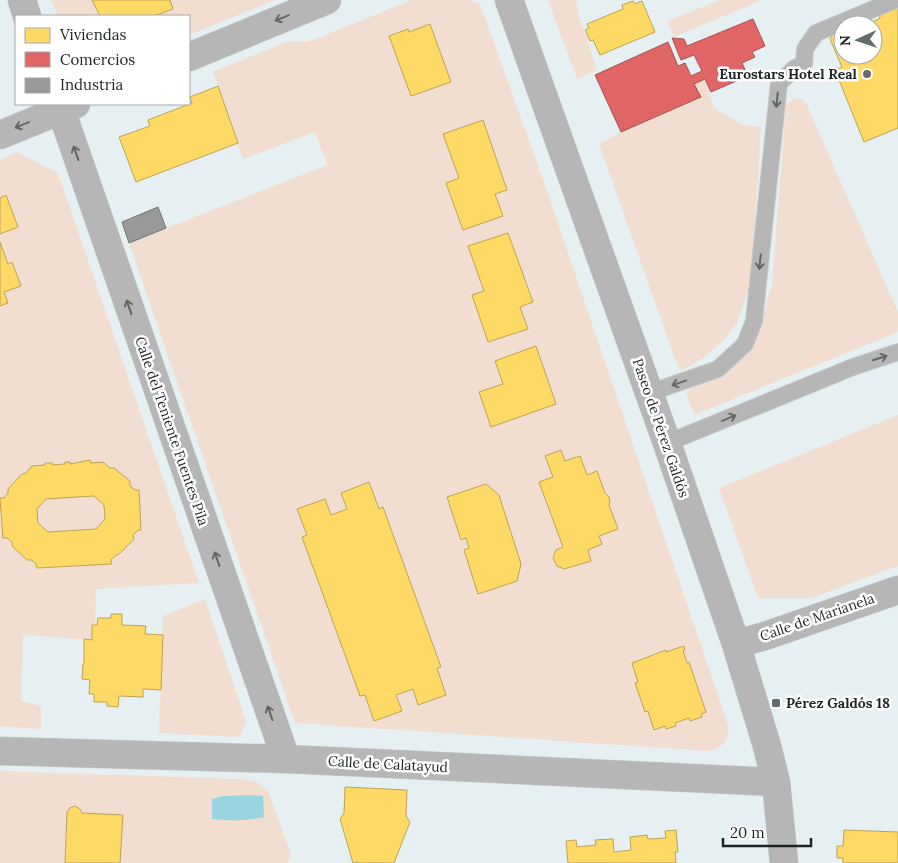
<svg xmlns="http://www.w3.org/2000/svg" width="898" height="863" font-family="Lora,serif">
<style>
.green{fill:#f1ded1}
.water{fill:#9ad4e1}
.homes{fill:#ffd966;stroke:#bca353;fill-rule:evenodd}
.shops{fill:#e06666;stroke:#a65253}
.industry{fill:#999;stroke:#747676}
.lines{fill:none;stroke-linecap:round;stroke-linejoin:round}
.service-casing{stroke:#c3cacc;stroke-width:18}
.minor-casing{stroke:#c3cacc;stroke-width:29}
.service{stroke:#b6b6b6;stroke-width:16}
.minor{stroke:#b6b6b6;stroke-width:28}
.oneway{stroke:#626667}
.poi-dot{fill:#646b6d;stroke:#fff;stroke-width:2}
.labels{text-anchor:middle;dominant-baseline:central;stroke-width:5;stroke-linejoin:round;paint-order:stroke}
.poi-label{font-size:14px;font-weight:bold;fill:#1e2426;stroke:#fff;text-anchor:end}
.street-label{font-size:14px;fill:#1e2426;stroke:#fff}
</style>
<rect width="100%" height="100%" fill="#e6eff1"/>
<path class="green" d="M51,0h224l-86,35v-19h-131z
M412,0h57l11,4 64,178 185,546c-2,15 -8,21 -22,23l-412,-28 -166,-480 198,-78 -12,-33 -72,27 -13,-34 2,-2 -19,-51 73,-30h19l8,-2z
M548,0h28l4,19 17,51 -20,9z
M720,0h42l-88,37 -6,-16z
M705,79l6,13 -2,1 5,15 29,17 18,2 -9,153 -15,43 -14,18 -21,18 -20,11h-3l-80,-226 22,-12 80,-34 -7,-14z
M797,98l8,3 93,211v20l-204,83 -8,-23 36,-19 34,-34 16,-54 14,-181z
M17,152l41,21 141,410 -103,6 -1,36h-3v15l-69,-5 -2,66 20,5v23l-41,-3v-566z
M898,415v151l-87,32h-53l-39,-110z
M205,599l41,122 -6,16 -81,-4 4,-117z
M0,771l242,8 15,3 11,9 23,63 -3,9h-288z"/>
<path class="water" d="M249,795l14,1 1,21c-18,4 -34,4 -52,2v-20l11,-3z"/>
<path class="homes" d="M92,0h78l3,9 -19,7h-54z
M633,1l2,3 7,-3 13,31 -55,23 -7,-15 -3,1 -5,-11 4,-2 -2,-4 36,-15 -1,-4z
M898,7v121l-34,14 -29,-72 7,-3 -12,-28 3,-5 10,-4v25h30v-30h-8l14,-6 2,-5z
M430,24l21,58 -40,14 -22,-60 19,-7 1,3z
M218,86l20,57 -102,39 -17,-45 31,-11 -2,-6 44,-17 -2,-6z
M483,120l24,70 -12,4 8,22 -40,14 -17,-47 13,-5 -16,-44z
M6,195l12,32 -18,7v-36z
M508,233l25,69 -13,5 8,22 -40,13 -16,-47 12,-4 -16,-45z
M0,242l8,22 4,-2 9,24 -17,6 4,11 -8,3z
M536,346l20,58 -65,23 -12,-35 24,-8 -8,-23z
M561,450l4,11 15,-5 7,19 10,-4 8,22 4,4 1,5 -1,3 9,24 -19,7 3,8 -14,6 3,11 -27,8 -7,-3 -4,-8 3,-8 7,-3 -24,-65 14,-5 -8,-21z
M90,460l1,3 12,-1 7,6h4l16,13v5l5,4h4l2,40h-3l-5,5 1,4 -15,15 -3,1 -5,5 1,4 -75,4 -1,-4 -4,-4h-5l-15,-14v-4l-5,-4h-4l-3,-40h4l4,-5v-4l14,-15 4,-1 6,-7 13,-1v-2h7v2l13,-1v-2h5v2zM94,496l10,9 1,14 -9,10 -48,3 -10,-9 -1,-14 9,-10z
M369,482l10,27 4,-2 58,160 -4,1 9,27 -28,10 -5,-16 -17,6 6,16 -28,10 -9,-26 -5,1 -58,-159 5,-2 -10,-26 28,-10 6,16 16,-6 -6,-16z
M486,484l13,11 22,69 -4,17 -39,13 -14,-44 5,-2 -3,-10 -5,2 -14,-43z
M111,614h11v11l24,1 -1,8 18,1 -2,55 -18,-1v8l-24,-1 -1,11 -11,-1v-4h-13v-8h-5l1,-14 -8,-1 1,-15h1v-25l8,1v-15h5l1,-7h13z
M684,646l1,3 -2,1 4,13 2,-1 17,50 -5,2 1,3 -12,4 -1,-3 -14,5 1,3 -10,3 -1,-3 -11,4 -6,-19 -3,1 -10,-29 3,-1 -6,-19 34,-13v2z
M345,787l62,3 -1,26 4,6 -16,41h-36v-1l-5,1 -13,-44 4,-6z
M75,806l5,3 2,4 41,2 -3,48h-55l2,-51 3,-4z
M676,830l2,22h-3l1,11h-108l-2,-22 10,-1 1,7 19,-2 -1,-5 18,-1 1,13 17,-2 -1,-13 17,-2 1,4 18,-1 -1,-7z
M844,830l54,2v31h-55v-5h-6v-12h6z"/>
<path class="shops" d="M753,19l12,27 -13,6 3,5 -13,6 6,13 -37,16 -6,-13 -11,5 7,13 -80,35 -26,-57 73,-33 10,24 7,-3 6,13 11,-5 -8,-16 -13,5 -9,-22 12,1 3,7z"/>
<path class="industry" d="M158,207l8,21 -37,15 -7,-21z"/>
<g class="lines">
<defs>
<path id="service" d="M649,393l69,-24 27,-25 9,-23 25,-238 16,-15 9,-4 1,-15 11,-16 79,-33
M667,443l186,-76 45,-15"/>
<path id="minor" d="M22,0l5,16
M509,0l158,443 69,201 31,102 9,36 8,81
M189,57l138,-57
M59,104l227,655
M0,135l76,-31
M736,644l29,-8 133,-46
M0,751l286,8 490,23"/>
</defs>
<use href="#service" class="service-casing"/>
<use href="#minor" class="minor-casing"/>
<use href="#service" class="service"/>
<use href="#minor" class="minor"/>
</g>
<defs><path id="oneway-shaft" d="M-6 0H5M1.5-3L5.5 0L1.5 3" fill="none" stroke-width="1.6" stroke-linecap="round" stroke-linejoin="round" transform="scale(1.25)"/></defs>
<g class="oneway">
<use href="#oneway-shaft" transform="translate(282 18) rotate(158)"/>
<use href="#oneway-shaft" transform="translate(777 100) rotate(96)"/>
<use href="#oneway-shaft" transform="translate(22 125) rotate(158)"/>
<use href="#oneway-shaft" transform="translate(76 153) rotate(-109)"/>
<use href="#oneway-shaft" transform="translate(760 262) rotate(96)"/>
<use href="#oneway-shaft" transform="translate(129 307) rotate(-109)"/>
<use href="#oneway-shaft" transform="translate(880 358) rotate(-18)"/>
<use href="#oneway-shaft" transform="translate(679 383) rotate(160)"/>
<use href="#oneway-shaft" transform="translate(729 418) rotate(-22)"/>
<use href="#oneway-shaft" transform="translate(217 559) rotate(-109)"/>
<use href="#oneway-shaft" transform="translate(270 713) rotate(-109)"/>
</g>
<g class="poi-dot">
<circle cx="867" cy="74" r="5"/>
<rect x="771" y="698" width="10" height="10" rx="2.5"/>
</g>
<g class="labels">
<g class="poi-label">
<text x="857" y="74">Eurostars Hotel Real</text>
<text x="786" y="703" text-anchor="start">Pérez Galdós 18</text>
</g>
<g class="street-label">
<text transform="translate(661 428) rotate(71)">Paseo de Pérez Galdós</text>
<text transform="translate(172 431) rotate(71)">Calle del Teniente Fuentes Pila</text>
<text transform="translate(817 617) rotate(-19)">Calle de Marianela</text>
<text transform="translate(388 764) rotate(3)">Calle de Calatayud</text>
</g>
</g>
<rect x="15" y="15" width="175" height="90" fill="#ffffff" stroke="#a5a7a8"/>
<rect x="25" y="28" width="25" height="15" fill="#ffd966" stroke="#a5a7a8"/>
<text x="60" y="40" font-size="15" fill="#1e2426">Viviendas</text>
<rect x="25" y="52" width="25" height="15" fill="#e06666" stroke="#a5a7a8"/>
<text x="60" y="65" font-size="15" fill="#1e2426">Comercios</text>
<rect x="25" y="78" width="25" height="15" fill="#999999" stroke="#a5a7a8"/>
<text x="60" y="90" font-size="15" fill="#1e2426">Industria</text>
<g transform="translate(858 40) rotate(267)"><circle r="24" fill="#ffffff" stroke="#a5a7a8"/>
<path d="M0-4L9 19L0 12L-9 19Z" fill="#646b6d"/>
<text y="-8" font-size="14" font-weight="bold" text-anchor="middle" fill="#1e2426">N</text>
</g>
<path d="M723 838v8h88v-8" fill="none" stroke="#1e2426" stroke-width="2.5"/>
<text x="730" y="838" font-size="15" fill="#1e2426" stroke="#ffffff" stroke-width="4" paint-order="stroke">20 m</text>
</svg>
